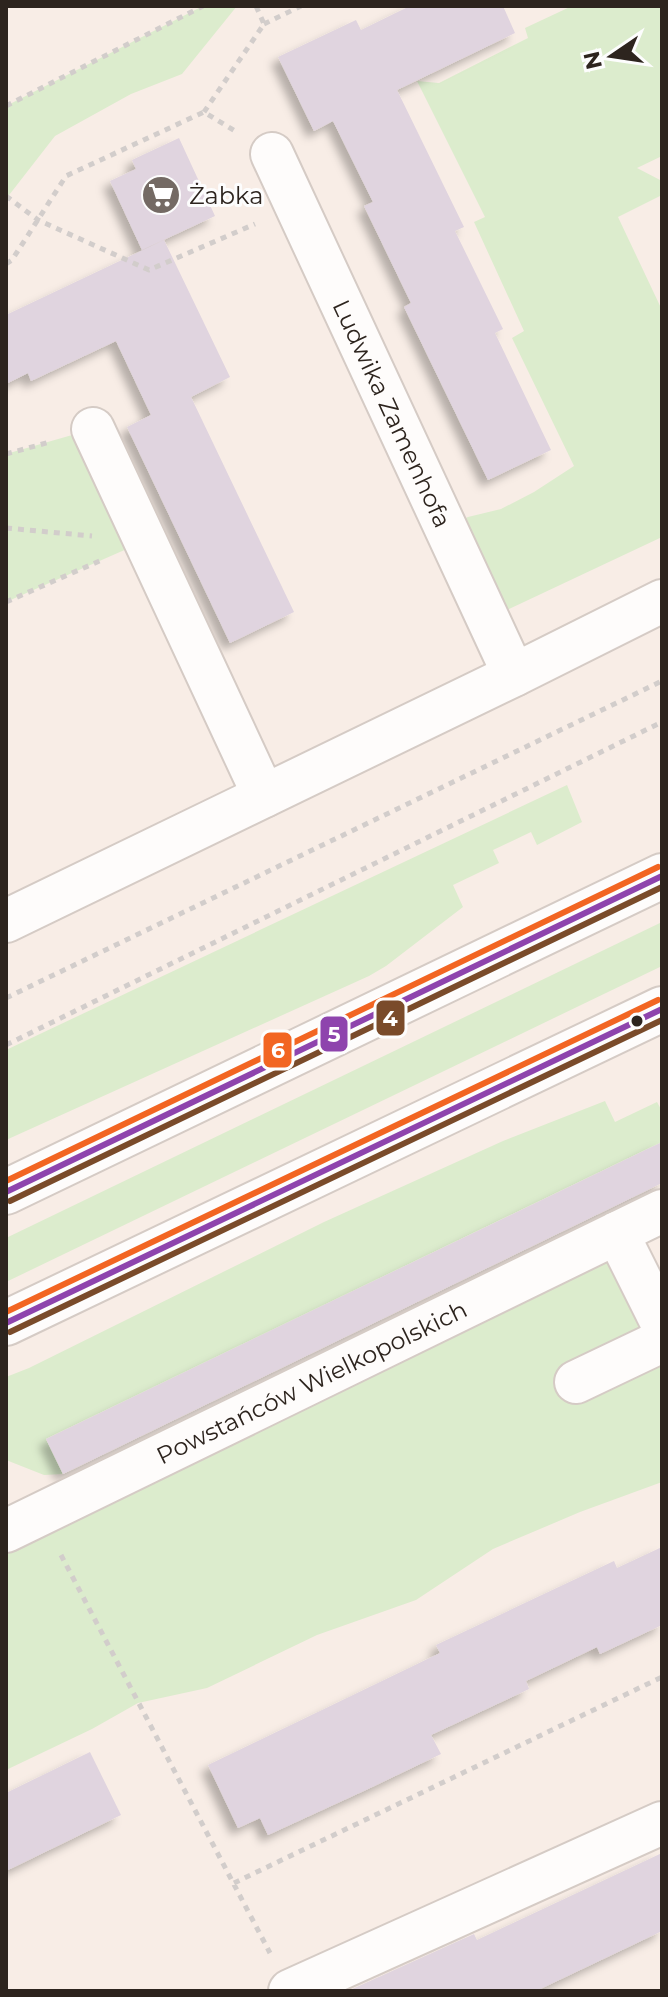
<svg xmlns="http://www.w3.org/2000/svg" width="668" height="1997" font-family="Montserrat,sans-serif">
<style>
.green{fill:#dceccd}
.building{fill:#e0d4df;filter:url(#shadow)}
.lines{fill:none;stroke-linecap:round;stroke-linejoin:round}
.street-casing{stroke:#d5cbc5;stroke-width:46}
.secondary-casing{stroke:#d5cbc5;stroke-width:48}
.path{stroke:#d2cdcb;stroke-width:5;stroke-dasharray:6 6;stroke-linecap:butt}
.street{stroke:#fefcfb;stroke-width:42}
.secondary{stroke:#fefcfb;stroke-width:44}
.bus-1-casing{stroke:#fdfdfd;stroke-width:12}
.bus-2-casing{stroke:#fdfdfd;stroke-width:12}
.bus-3-casing{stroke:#fdfdfd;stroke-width:12}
.bus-1{stroke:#8e44ad;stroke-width:6}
.bus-2{stroke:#7a4b2a;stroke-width:6}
.bus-3{stroke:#f26522;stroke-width:6}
.bus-dot{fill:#2d241e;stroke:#fdfdfd;stroke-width:3}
.labels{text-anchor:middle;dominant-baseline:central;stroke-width:6;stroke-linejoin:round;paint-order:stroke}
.poi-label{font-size:24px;fill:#2d241e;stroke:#fdfdfd;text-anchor:start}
.street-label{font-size:24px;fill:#2d241e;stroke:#fdfdfd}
.line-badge{stroke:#fdfdfd;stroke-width:3}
.badge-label{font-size:22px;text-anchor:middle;font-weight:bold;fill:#fff}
</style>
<defs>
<filter id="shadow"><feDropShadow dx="-7" dy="7" stdDeviation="4" flood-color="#0004"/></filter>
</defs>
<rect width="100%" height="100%" fill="#f8ede6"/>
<path class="green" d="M203,6h34l-55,68 -51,20 -76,42 -49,63v-93z
M572,6h90v150l-25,12 25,13v14l-44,22 44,93v227l-174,82 -43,-92 23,-10 33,-8 33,-17 40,-26 -62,-128 12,-7 -50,-109 11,-5 -68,-136 22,2 89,-45 -3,-10z
M93,429l52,112 -139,61v-148z
M567,785l15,37 -45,23 -6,-13 -38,18 6,13 -46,22 10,22 -77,59 -17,10 -363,164v-90z
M662,922v44l-656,316v-44z
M605,1101l10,21 42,-20 5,9v31l-616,297 17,35 -19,1 -38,-15v-83l23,-9 295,-146 179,-81z
M617,1233l45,90v159l-82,30 -87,37 -77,51 -99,35 -110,53 -69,15 -46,26 -86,41v-239z"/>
<path class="building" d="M410,6h93l12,27 -118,57 67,137 -9,4 48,98 -8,4 56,117 -63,30 -84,-173 7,-4 -47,-97 9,-4 -40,-81 -19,10 -36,-74 78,-37 5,10z
M179,138l36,78 -73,34 -32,-69 26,-12 -4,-9z
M164,240l66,137 -39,20 103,215 -64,31 -103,-216 24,-12 -35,-74 -85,40 -3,-8 -22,11v-69z
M662,1142v41l-599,291 -17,-35z
M662,1547v78l-62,29 -3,-7 -71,34 3,8 -98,46 10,19 -73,35 -100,46 -8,-17 -22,10 -30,-63 232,-112 -4,-8 178,-84 3,7z
M90,1752l31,63 -115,56v-78z
M662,1853v78l-126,60h-188l126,-57 3,6z"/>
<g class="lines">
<defs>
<g id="street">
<path id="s1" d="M272,154l242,521"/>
<path d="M93,429l171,367"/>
<path d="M6,921l508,-246 148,-74"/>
<path d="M617,1233l45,90"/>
<path d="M576,1382l86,-41"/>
<path id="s2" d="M6,1531l656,-320"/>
<path d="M290,1991l372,-168"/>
</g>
<path id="secondary" d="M6,1192l656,-316
M6,1323l656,-314"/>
</defs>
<use href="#street" class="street-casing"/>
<use href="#secondary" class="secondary-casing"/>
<path class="path" d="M264,24l37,-18
M6,106l197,-100
M204,112l60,-88 -8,-18
M6,196l32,24 111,50 106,-46
M6,264l6,-4 54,-84 138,-64 31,19
M6,454l44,-12
M6,528l86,8
M6,602l98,-43
M6,998l656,-317
M6,1045l656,-323
M61,1555l209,398
M234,1883l428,-206"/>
<use href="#street" class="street"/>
<use href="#secondary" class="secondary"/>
<defs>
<path id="bus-1" d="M6,1192l656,-316
M6,1323l656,-314"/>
<path id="bus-2" d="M10,1201l652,-314
M10,1332l652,-312"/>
<path id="bus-3" d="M6,1181l652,-314
M6,1312l652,-312"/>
</defs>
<use href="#bus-1" class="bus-1-casing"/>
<use href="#bus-2" class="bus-2-casing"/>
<use href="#bus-3" class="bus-3-casing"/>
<use href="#bus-1" class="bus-1"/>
<use href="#bus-2" class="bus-2"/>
<use href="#bus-3" class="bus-3"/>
</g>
<defs>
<symbol id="supermarket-disc" viewBox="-11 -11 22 22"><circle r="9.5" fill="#746a64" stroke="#fdfdfd"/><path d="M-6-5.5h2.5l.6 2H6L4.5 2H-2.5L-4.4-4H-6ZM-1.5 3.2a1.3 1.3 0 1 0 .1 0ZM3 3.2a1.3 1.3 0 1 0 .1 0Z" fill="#fff"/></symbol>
</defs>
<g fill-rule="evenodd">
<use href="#supermarket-disc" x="139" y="173" width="44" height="44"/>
</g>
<circle class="bus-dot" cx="637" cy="1021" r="7"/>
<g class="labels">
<g class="poi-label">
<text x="189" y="195">Żabka</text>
</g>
<g class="street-label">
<text stroke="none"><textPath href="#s1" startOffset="286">Ludwika Zamenhofa</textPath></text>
<text stroke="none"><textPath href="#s2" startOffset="340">Powstańców Wielkopolskich</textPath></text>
</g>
</g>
<g class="line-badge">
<rect x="375" y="999" width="31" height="38" rx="8" fill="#7a4b2a"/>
<rect x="319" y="1015" width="30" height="38" rx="8" fill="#8e44ad"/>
<rect x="262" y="1031" width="31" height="38" rx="8" fill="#f26522"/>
</g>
<g class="badge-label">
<text x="390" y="1026">4</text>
<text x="334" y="1042">5</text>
<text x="278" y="1058">6</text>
</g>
<rect width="668" height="1997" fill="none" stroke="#2d241e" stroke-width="16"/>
<g transform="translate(612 56) rotate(257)" stroke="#fdfdfd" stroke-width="6" paint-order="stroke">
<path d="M0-6L14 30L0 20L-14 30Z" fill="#2d241e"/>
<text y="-12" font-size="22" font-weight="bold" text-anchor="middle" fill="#2d241e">N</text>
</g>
</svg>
